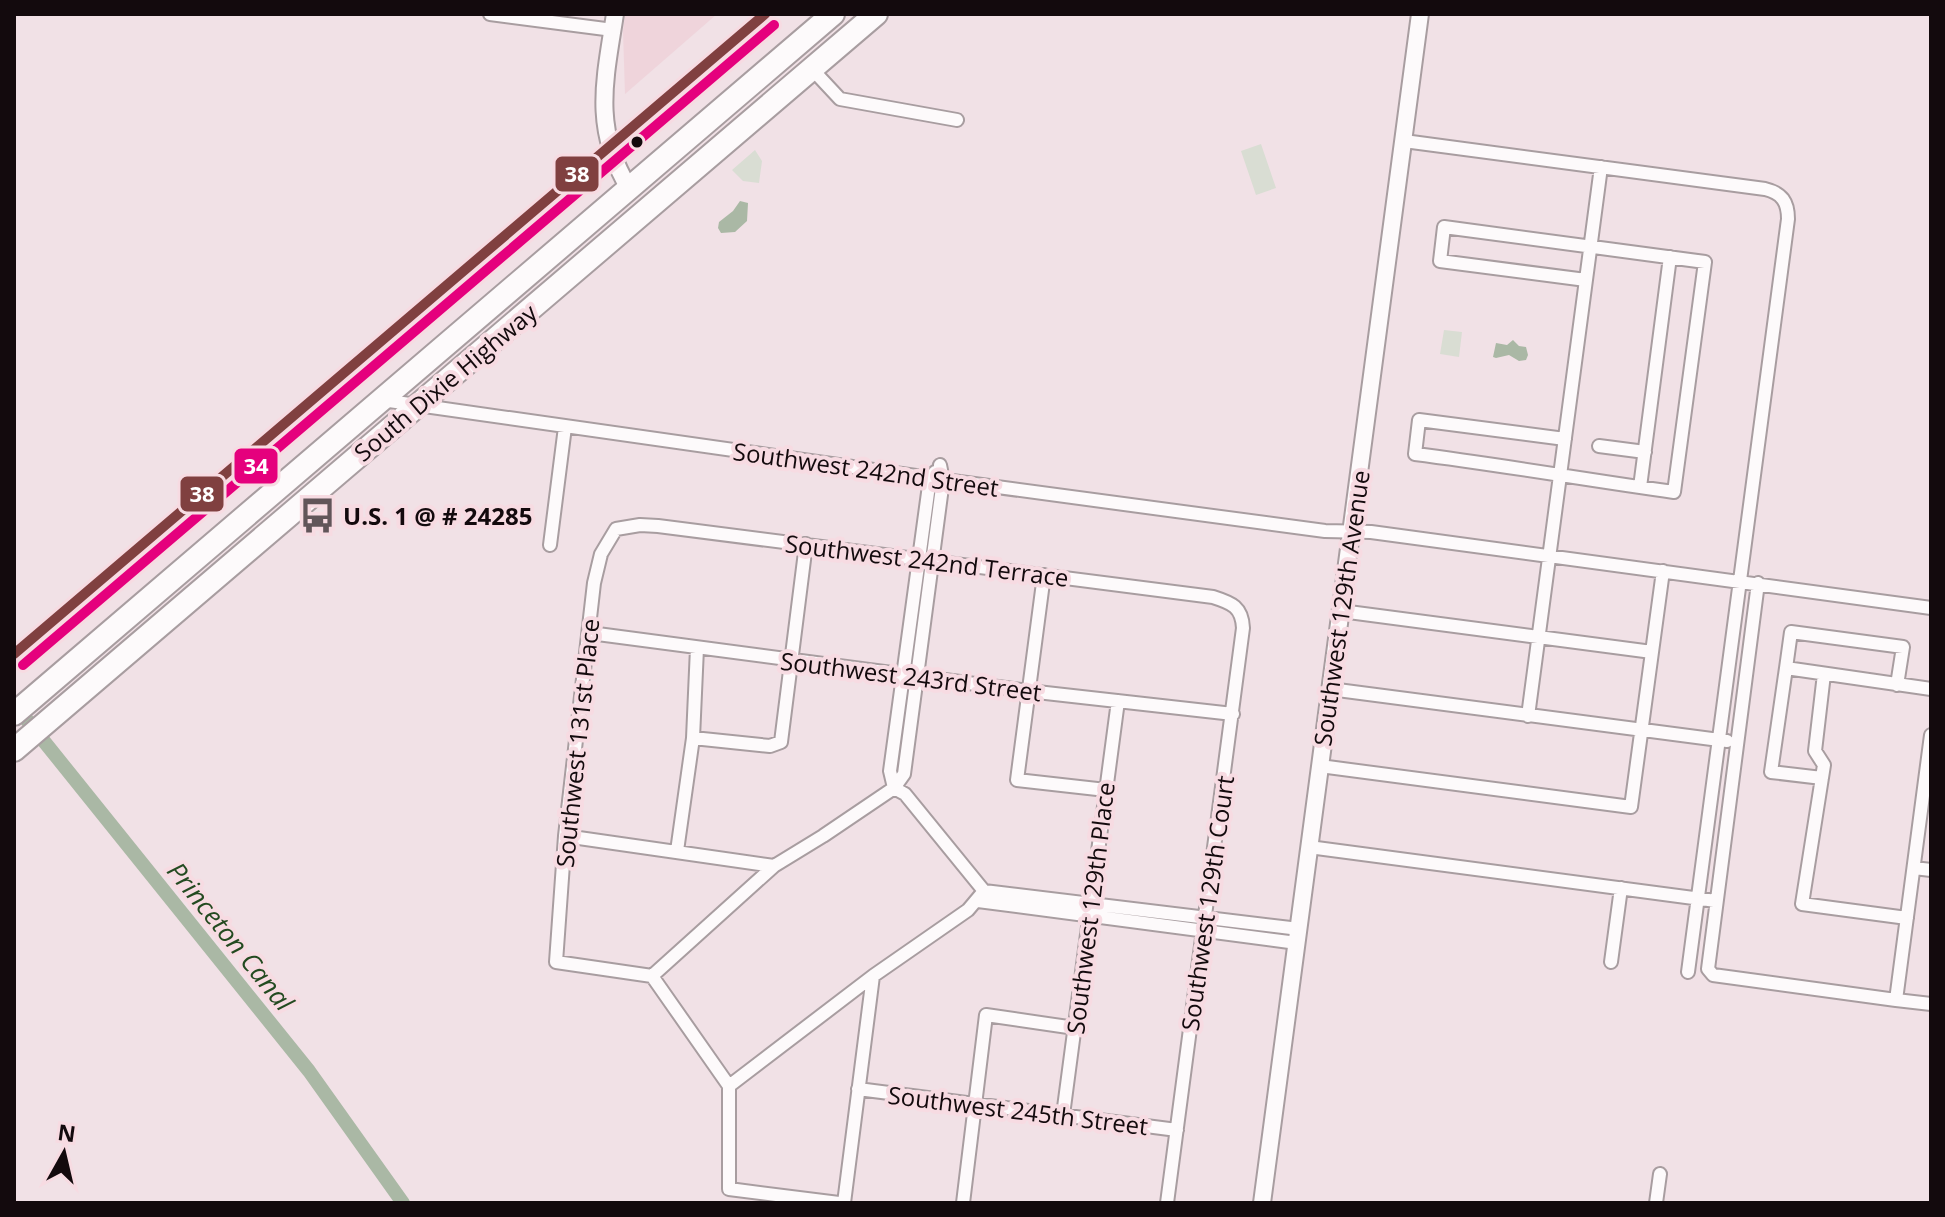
<svg xmlns="http://www.w3.org/2000/svg" width="1945" height="1217" font-family="'Open Sans',sans-serif">
<style>
.built{fill:#efd4db}
.green{fill:#d9ddd3}
.water{fill:#aab8a5}
.lines{fill:none;stroke-linecap:round;stroke-linejoin:round}
.canal{stroke:#aab8a5;stroke-width:14}
.street-casing{stroke:#a89da0;stroke-width:16}
.secondary-casing{stroke:#a89da0;stroke-width:20}
.highway-casing{stroke:#a89da0;stroke-width:26}
.street{stroke:#fdfafb;stroke-width:12}
.secondary{stroke:#fdfafb;stroke-width:16}
.highway{stroke:#fdfafb;stroke-width:22}
.bus-1-casing{stroke:#f7dbe2;stroke-width:16}
.bus-2-casing{stroke:#f7dbe2;stroke-width:16}
.bus-1{stroke:#804040;stroke-width:10}
.bus-2{stroke:#e5007d;stroke-width:10}
.bus-dot{fill:#130a0d;stroke:#f7dbe2;stroke-width:3}
.labels{text-anchor:middle;dominant-baseline:central;stroke-width:8;stroke-linejoin:round;paint-order:stroke}
.street-label{font-size:24px;fill:#130a0d;stroke:#f7dbe2}
.poi-label{font-size:24px;font-weight:bold;fill:#130a0d;stroke:#f7dbe2;text-anchor:start}
.water-label{font-size:26px;font-style:italic;fill:#234a20;stroke:#f7dbe2}
.line-badge{stroke:#f7dbe2;stroke-width:3}
.badge-label{font-size:22px;text-anchor:middle;font-weight:bold;fill:#fff}
</style>
<rect width="100%" height="100%" fill="#f1e1e6"/>
<path class="built" d="M625,14h92l-92,80 -2,-63z"/>
<path class="green" d="M1261,144l15,44 -20,7 -15,-44z
M755,150l7,11 -3,22 -16,-2 -11,-11z
M1444,330l18,2 -3,25 -19,-3z"/>
<path class="water" d="M740,201l8,2 -1,18 -12,11 -14,1 -3,-5 1,-6 14,-11z
M1513,340l6,6 7,1 2,8 -2,5 -7,1 -10,-6 -13,3 -3,-1 3,-14 11,2z"/>
<g class="lines">
<path class="canal" d="M14,704l295,367 94,132"/>
<defs>
<path id="street" d="M490,14l123,16
M812,69l28,30 117,21
M1404,141l361,48c17,4 23,13 23,30l-100,753
M382,400l548,78 395,53 46,1 560,76
M1565,439l-146,-19 -4,34c87,11 173,26 259,38l31,-230 -261,-35 -4,34 146,19
M1599,446l46,6
M1640,487l30,-230
M550,545l15,-118
M1044,575l-27,205 89,10
M1758,583l-50,386 5,6 183,25
M1341,611l311,41
M590,633l438,58 205,23
M1786,668l-15,104 51,6
M1824,674l-9,77 9,14 -22,139 105,14
M1897,685l6,-38 -112,-15 -5,36 145,21
M1330,689l397,52
M1528,716l73,-549
M1931,735l-35,265 35,4
M693,738l77,8 11,-4 25,-198
M1320,766l311,41 32,-236
M894,788l11,6 79,97 315,38
M894,788l-4,-17 40,-293 5,-6
M565,836l209,30
M1309,847l407,54
M677,851l16,-113 4,-90
M1914,868l17,2
M978,901l319,42
M1611,962l10,-74
M652,976l122,-110 49,-30 71,-48 10,-14 39,-294 -3,-15
M729,1086l-77,-110 -96,-14 9,-126 29,-253 7,-29 15,-25 24,-4 18,1 555,71c19,6 29,10 30,31l-76,575
M858,1089l319,41
M1063,1115l55,-414
M839,1203l-110,-14v-103l144,-110 95,-66 16,-19
M844,1203l29,-227
M963,1203l23,-188 89,13
M1656,1203l4,-29"/>
<path id="secondary" d="M615,14c-10,65 -23,114 14,174
M1262,1203l158,-1189"/>
<path id="highway" d="M14,714l819,-700
M14,750l862,-736"/>
</defs>
<use href="#street" class="street-casing"/>
<use href="#secondary" class="secondary-casing"/>
<use href="#highway" class="highway-casing"/>
<use href="#street" class="street"/>
<use href="#secondary" class="secondary"/>
<use href="#highway" class="highway"/>
<defs>
<path id="bus-1" d="M14,654l751,-640"/>
<path id="bus-2" d="M23,665l751,-640"/>
</defs>
<use href="#bus-1" class="bus-1-casing"/>
<use href="#bus-2" class="bus-2-casing"/>
<use href="#bus-1" class="bus-1"/>
<use href="#bus-2" class="bus-2"/>
</g>
<defs>
<symbol id="bus-bare" viewBox="-9 -9 18 18"><path d="M-5-6H5V4H4V6H2V4H-2V6H-4V4H-5ZM-3.5-4V0h7V-4ZM-3.5 1.2v1.5H-2V1.2ZM2 1.2v1.5H3.5V1.2Z" fill="#615559" stroke="#f7dbe2" stroke-width="2.5" paint-order="stroke"/></symbol>
</defs>
<g fill-rule="evenodd">
<use href="#bus-bare" x="292" y="490" width="51" height="51"/>
</g>
<circle class="bus-dot" cx="637" cy="142" r="7"/>
<g class="labels">
<g class="street-label">
<text transform="translate(445 382) rotate(-40)">South Dixie Highway</text>
<text transform="translate(866 469) rotate(8)">Southwest 242nd Street</text>
<text transform="translate(927 560) rotate(7)">Southwest 242nd Terrace</text>
<text transform="translate(1341 608) rotate(-82)">Southwest 129th Avenue</text>
<text transform="translate(911 676) rotate(7)">Southwest 243rd Street</text>
<text transform="translate(577 743) rotate(-84)">Southwest 131st Place</text>
<text transform="translate(1207 903) rotate(-82)">Southwest 129th Court</text>
<text transform="translate(1090 908) rotate(-83)">Southwest 129th Place</text>
<text transform="translate(1018 1110) rotate(7)">Southwest 245th Street</text>
</g>
<g class="poi-label">
<text x="343" y="515">U.S. 1 @ # 24285</text>
</g>
<g class="water-label">
<text transform="translate(231 936) rotate(51)">Princeton Canal</text>
</g>
</g>
<g class="line-badge">
<rect x="554" y="155" width="46" height="38" rx="8" fill="#804040"/>
<rect x="233" y="447" width="46" height="38" rx="8" fill="#e5007d"/>
<rect x="179" y="475" width="46" height="38" rx="8" fill="#804040"/>
</g>
<g class="badge-label">
<text x="577" y="182">38</text>
<text x="256" y="474">34</text>
<text x="202" y="502">38</text>
</g>
<rect width="1945" height="1217" fill="none" stroke="#130a0d" stroke-width="32"/>
<g transform="translate(64 1153) rotate(8)" stroke="#f7dbe2" stroke-width="6" paint-order="stroke">
<path d="M0-6L14 30L0 20L-14 30Z" fill="#130a0d"/>
<text y="-12" font-size="22" font-weight="bold" text-anchor="middle" fill="#130a0d">N</text>
</g>
</svg>
